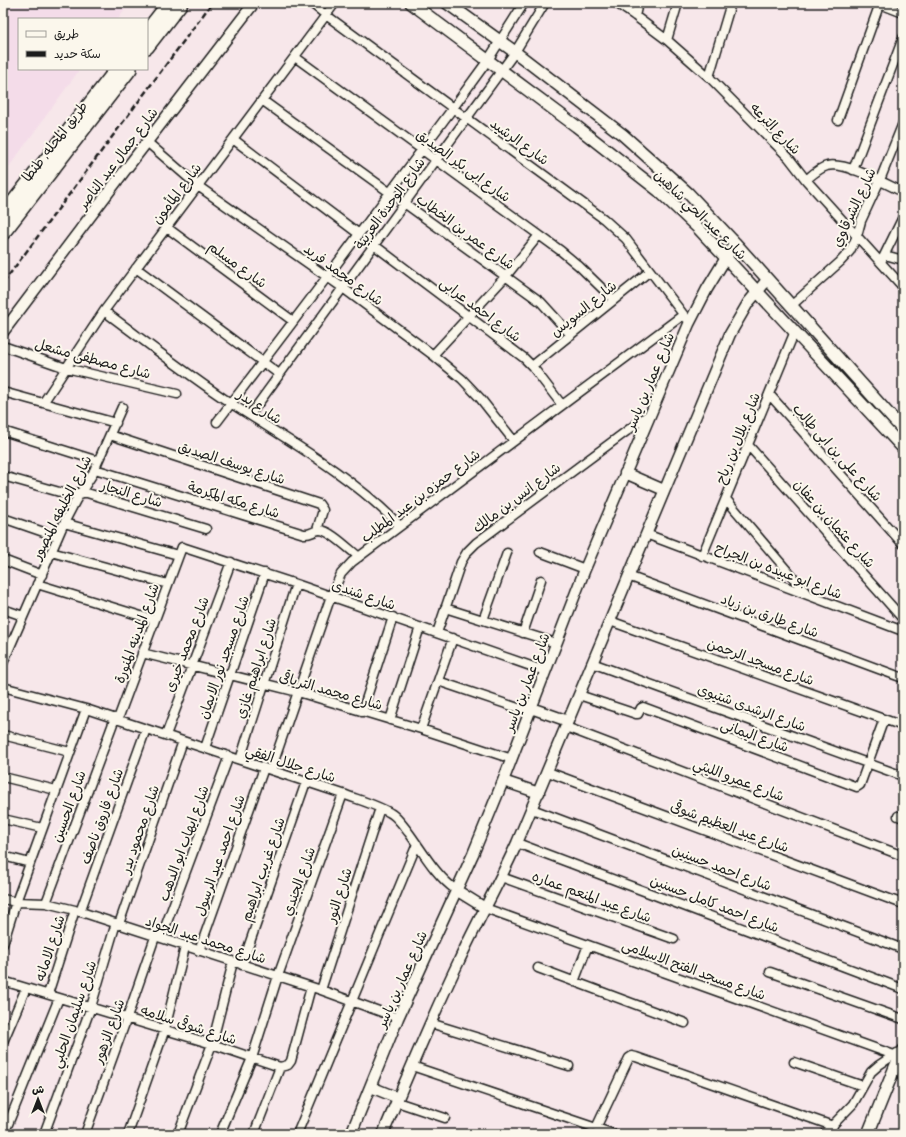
<svg xmlns="http://www.w3.org/2000/svg" width="906" height="1137" font-family="'Patrick Hand','Playpen Sans Arabic',sans-serif">
<style>
.built{fill:#f4dce9}
.lines{fill:none;stroke-linecap:round;stroke-linejoin:round}
.minor-casing{stroke:#1c1c1c;stroke-width:11}
.tertiary-casing{stroke:#1c1c1c;stroke-width:13}
.secondary-casing{stroke:#1c1c1c;stroke-width:14}
.primary-casing{stroke:#1c1c1c;stroke-width:16}
.minor{stroke:#fbf7ec;stroke-width:8}
.tertiary{stroke:#fbf7ec;stroke-width:10}
.secondary{stroke:#fbf7ec;stroke-width:11}
.primary{stroke:#fbf7ec;stroke-width:13}
.rail{stroke:#1c1c1c;stroke-width:2.5;stroke-dasharray:6 3;stroke-linecap:butt}
.labels{text-anchor:middle;dominant-baseline:central;stroke-width:4;stroke-linejoin:round;paint-order:stroke}
.street-label{font-size:14px;fill:#1c1c1c;stroke:#fbf7ec}
</style>
<rect width="100%" height="100%" fill="#f7e7ea"/>
<filter id="ink" filterUnits="userSpaceOnUse"><feTurbulence type="fractalNoise" baseFrequency=".025" numOctaves="2"/><feDisplacementMap in="SourceGraphic" scale="8" xChannelSelector="R" yChannelSelector="G"/><feConvolveMatrix kernelMatrix="1 2 1 2 8 2 1 2 1" color-interpolation-filters="sRGB"/></filter>
<g filter="url(#ink)">
<path class="built" d="M3,3h127l-12,16h-99v50h61l-77,106z"/>
<g class="lines">
<defs>
<path id="minor" d="M311,3l15,12 278,204 22,20 60,79
M616,3l19,13 32,24 42,37 80,81 17,22 97,107
M880,4l23,9
M635,16l3,-13
M667,40l11,-37
M295,57l266,194 18,15 35,34
M709,77l22,-74
M262,100l279,202 30,33
M838,120l42,-117
M233,139l126,95
M147,142l51,44 145,102 90,67 29,24 18,19 34,43
M853,170l50,-132
M806,180c6,-5 13,-12 21,-14 18,-5 59,18 76,26
M166,227l127,94
M374,245l150,113 8,8 30,39
M885,255l18,5
M881,262l22,-45
M136,268l143,106
M791,306l49,-44 10,-11 7,-15 4,-15 19,-41 23,-57
M104,311c42,31 84,64 128,93 57,37 120,72 167,121
M3,346l63,22 111,26
M433,355l73,-79 33,-41
M532,366l118,-95
M3,392l113,31
M769,394l134,150
M43,403l61,-92 231,-308
M250,415l265,-363 30,-49
M217,422l110,-145 126,-169 35,-48 36,-57
M3,431l95,30
M110,435l209,69 4,6 -6,20
M748,445l155,174
M95,469l209,65c6,1 9,-3 15,-4 10,-1 31,20 40,27
M3,476l60,17h24l119,36
M726,499l82,96
M3,518l55,19
M64,523l114,32
M646,534l257,97
M51,552l117,32
M540,552l45,17
M702,556l93,-225
M3,560l39,15
M628,576l275,102
M37,584l117,36
M445,608l111,35
M3,609l20,7
M483,620l24,-67
M610,621l293,105
M437,633l24,-71 6,-10 9,-9 175,-130
M523,633l18,-53
M142,653l156,39 123,37 91,30
M3,663l61,-140 12,-23 16,-25 30,-68
M592,663l311,113
M438,681l92,31
M3,687l83,22 257,85c16,6 35,11 49,20 7,5 12,13 17,19 14,19 27,43 47,57
M579,695l57,19h2l3,-6 2,-1 214,80 3,-2 24,-66
M362,712l31,-95
M118,719l64,-172 114,37 249,87
M390,720l30,-93
M566,727l337,129
M421,729l32,-91
M3,735l67,17
M166,735l65,-173
M205,748l60,-175
M240,760l56,-176
M271,770l60,-174 10,-22 11,-12 331,-247
M548,772l355,132
M3,777l53,13
M532,809l371,140
M898,816l5,2
M3,819l39,9
M517,843l386,146
M3,856l27,7
M501,877l173,62
M3,899l13,3 30,1 29,7 246,80 77,28
M46,903l69,-185
M485,908l409,147
M80,912l66,-183
M119,924l64,-183
M161,938l68,-182
M3,944l13,-42 70,-193
M199,951l65,-183
M242,965l64,-183
M538,968l147,55
M770,972l133,47
M3,981l209,63 68,23 8,-2 3,-4 20,-74
M574,982l14,-37
M321,990l59,-182
M48,994l27,-84
M430,1023l139,43
M3,1042l23,-54
M794,1062l69,24
M412,1066l202,68
M397,1102l48,16
M596,1128l33,-70 3,-2 4,1 197,69
M4,1134l55,-136
M44,1134l47,-127 25,-84
M85,1134l42,-116 28,-81
M128,1134l37,-105 20,-82
M178,1134l34,-90 21,-82
M220,1134l32,-76 26,-82 65,-182
M254,1134l26,-67
M297,1134l120,-290
M824,1134l29,-30 18,-32 8,-7 18,-12"/>
<path id="tertiary" d="M3,332l120,-159 131,-170
M625,473l39,17
M531,708l37,13
M503,781l36,12
M456,890l29,18
M371,1087l27,11
M351,1134l47,-116 75,-164 30,-73 82,-212 66,-156 38,-89 18,-35 28,-46
M383,1134c24,-57 48,-115 75,-171 19,-41 41,-80 59,-120l213,-509 18,-31 19,-23"/>
<path id="secondary" d="M411,3l165,123 83,65 39,37 205,220
M447,3l68,49 108,83 65,58 47,50 168,187
M868,1134l27,-67 8,-16"/>
<path id="primary" d="M147,31l22,-28
M147,47l34,-44
M3,215l114,-146
M3,233l127,-164"/>
</defs>
<use href="#minor" class="minor-casing"/>
<use href="#tertiary" class="tertiary-casing"/>
<use href="#secondary" class="secondary-casing"/>
<use href="#primary" class="primary-casing"/>
<use href="#minor" class="minor"/>
<use href="#tertiary" class="tertiary"/>
<use href="#secondary" class="secondary"/>
<use href="#primary" class="primary"/>
<path class="rail" d="M3,283l209,-280"/>
</g>
</g>
<g class="labels">
<g class="street-label">
<text transform="translate(776 128) rotate(46)">شارع الترعه</text>
<text transform="translate(54 141) rotate(-52)">طريق المحله, طنطا</text>
<text transform="translate(520 141) rotate(36)">شارع الرشيد</text>
<text transform="translate(117 158) rotate(-53)">شارع جمال عبد الناصر</text>
<text transform="translate(464 165) rotate(36)">شارع ابى بكر الصديق</text>
<text transform="translate(176 193) rotate(-53)">شارع المأمون</text>
<text transform="translate(389 203) rotate(-54)">شارع الوحدة العربية</text>
<text transform="translate(853 207) rotate(-65)">شارع الشرقاوي</text>
<text transform="translate(701 214) rotate(44)">شارع عبد الحي شاهين</text>
<text transform="translate(466 231) rotate(36)">شارع عمر بن الخطاب</text>
<text transform="translate(238 264) rotate(36)">شارع مسلم</text>
<text transform="translate(344 274) rotate(36)">شارع محمد فريد</text>
<text transform="translate(583 308) rotate(-39)">شارع السويس</text>
<text transform="translate(481 309) rotate(37)">شارع احمد عرابى</text>
<text transform="translate(93 358) rotate(15)">شارع مصطفى مشعل</text>
<text transform="translate(649 381) rotate(-67)">شارع عمار بن ياسر</text>
<text transform="translate(260 406) rotate(34)">شارع بدر</text>
<text transform="translate(737 438) rotate(-68)">شارع بلال بن رباح</text>
<text transform="translate(838 452) rotate(48)">شارع على بن ابى طالب</text>
<text transform="translate(232 462) rotate(18)">شارع يوسف الصديق</text>
<text transform="translate(132 493) rotate(17)">شارع النجار</text>
<text transform="translate(420 495) rotate(-37)">شارع حمزه بن عبد المطلب</text>
<text transform="translate(516 497) rotate(-37)">شارع انس بن مالك</text>
<text transform="translate(234 499) rotate(17)">شارع مكه المكرمة</text>
<text transform="translate(61 507) rotate(-63)">شارع الخليفه المنصور</text>
<text transform="translate(835 523) rotate(48)">شارع عثمان بن عفان</text>
<text transform="translate(779 570) rotate(21)">شارع ابو عبيده بن الجراح</text>
<text transform="translate(364 594) rotate(19)">شارع شندى</text>
<text transform="translate(770 615) rotate(20)">شارع طارق بن زياد</text>
<text transform="translate(136 633) rotate(-70)">شارع المدينه المنورة</text>
<text transform="translate(186 644) rotate(-69)">شارع محمد خيرى</text>
<text transform="translate(223 657) rotate(-71)">شارع مسجد نور الايمان</text>
<text transform="translate(761 661) rotate(20)">شارع مسجد الرحمن</text>
<text transform="translate(255 668) rotate(-72)">شارع ابراهيم غازي</text>
<text transform="translate(526 682) rotate(-69)">شارع عمار بن ياسر</text>
<text transform="translate(331 690) rotate(16)">شارع محمد الترياقى</text>
<text transform="translate(752 707) rotate(20)">شارع الرشدى شتيوى</text>
<text transform="translate(755 735) rotate(20)">شارع اليمانى</text>
<text transform="translate(291 763) rotate(18)">شارع جلال الفقي</text>
<text transform="translate(739 779) rotate(21)">شارع عمرو الليثي</text>
<text transform="translate(68 806) rotate(-70)">شارع الحسين</text>
<text transform="translate(101 816) rotate(-70)">شارع فاروق ناصف</text>
<text transform="translate(730 826) rotate(20)">شارع عبد العظيم شوقى</text>
<text transform="translate(139 829) rotate(-71)">شارع محمود بدر</text>
<text transform="translate(183 843) rotate(-70)">شارع ايهاب ابو الدهب</text>
<text transform="translate(219 855) rotate(-71)">شارع احمد عبد الرسول</text>
<text transform="translate(722 867) rotate(21)">شارع احمد حسنين</text>
<text transform="translate(262 869) rotate(-71)">شارع غريب ابراهيم</text>
<text transform="translate(298 881) rotate(-70)">شارع الجندي</text>
<text transform="translate(338 895) rotate(-72)">شارع النور</text>
<text transform="translate(592 896) rotate(20)">شارع عبد المنعم عماره</text>
<text transform="translate(715 903) rotate(21)">شارع احمد كامل حسنين</text>
<text transform="translate(206 939) rotate(18)">شارع محمد عبد الجواد</text>
<text transform="translate(49 948) rotate(-72)">شارع الامانه</text>
<text transform="translate(694 969) rotate(20)">شارع مسجد الفتح الاسلامى</text>
<text transform="translate(401 979) rotate(-66)">شارع عمار بن ياسر</text>
<text transform="translate(73 1014) rotate(-71)">شارع سليمان الحلبي</text>
<text transform="translate(189 1024) rotate(18)">شارع شوقى سلامه</text>
<text transform="translate(108 1031) rotate(-70)">شارع الزهور</text>
</g>
</g>
<rect width="906" height="1137" fill="none" stroke="#fbf7ec" stroke-width="16"/>
<rect x="8" y="8" width="890" height="1121" fill="none" stroke="#1c1c1c" stroke-width="1.5" filter="url(#ink)"/>
<rect x="18" y="18" width="130" height="52" fill="#fbf7ec" stroke="#a29f99"/>
<rect x="26" y="31" width="20" height="6" fill="#fbf7ec" stroke="#a29f99"/>
<text x="54" y="38" font-size="12" fill="#1c1c1c">طريق</text>
<rect x="26" y="51" width="20" height="6" fill="#1c1c1c" stroke="#a29f99"/>
<text x="54" y="58" font-size="12" fill="#1c1c1c">سكة حديد</text>
<g transform="translate(38 1099)" stroke="#fbf7ec" stroke-width="3" paint-order="stroke">
<path d="M0-3L7 15L0 10L-7 15Z" fill="#1c1c1c"/>
<text y="-6" font-size="11" font-weight="bold" text-anchor="middle" fill="#1c1c1c">ش</text>
</g>
</svg>
